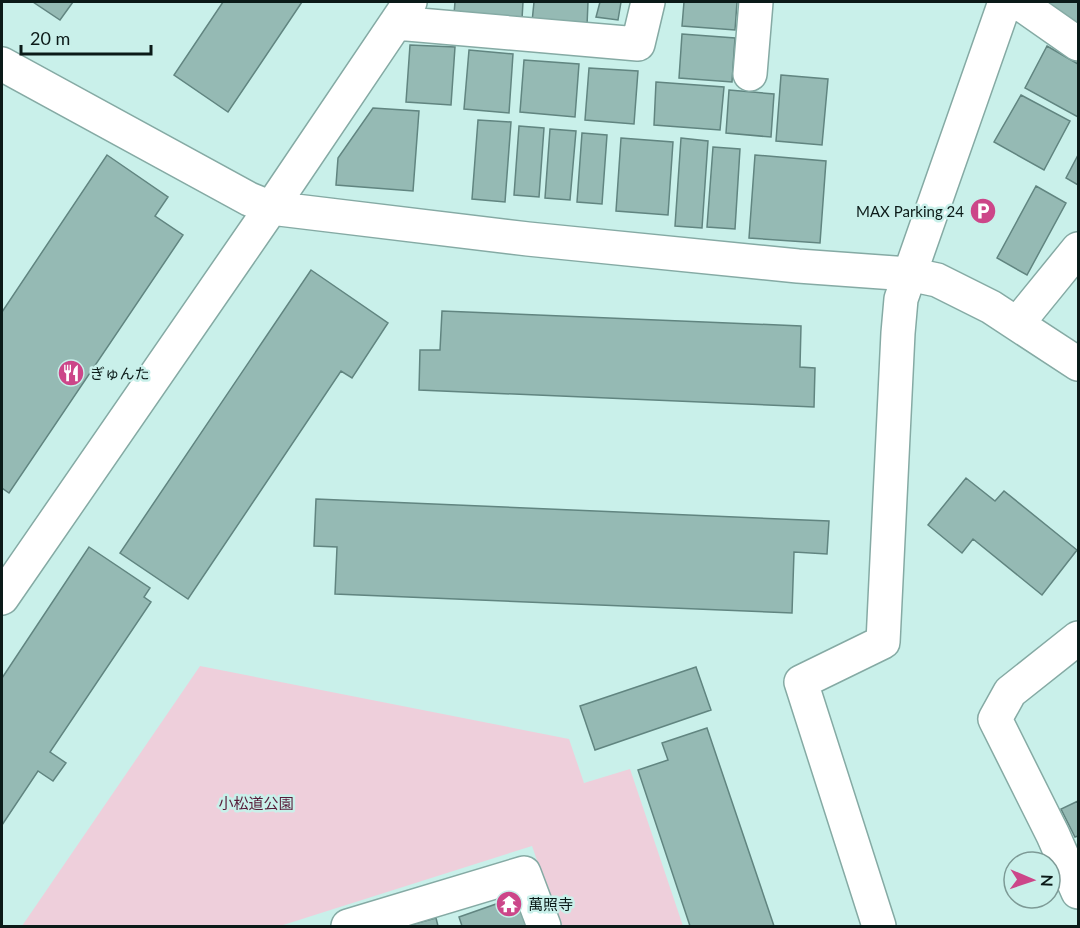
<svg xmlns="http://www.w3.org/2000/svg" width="1080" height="928" font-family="Lato,'Noto Sans JP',sans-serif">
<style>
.green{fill:#eecfdb}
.building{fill:#95bab4;stroke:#618580;stroke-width:1.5}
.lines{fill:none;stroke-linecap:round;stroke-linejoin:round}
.minor-casing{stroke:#85aaa4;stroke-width:36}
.minor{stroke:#fff;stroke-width:33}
.labels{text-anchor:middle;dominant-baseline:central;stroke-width:5;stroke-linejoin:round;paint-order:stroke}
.poi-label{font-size:15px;fill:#0b1a18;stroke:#c9f0ea;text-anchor:start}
.park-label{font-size:15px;fill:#561b38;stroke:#c9f0ea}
</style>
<rect width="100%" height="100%" fill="#c9f0ea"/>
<path class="green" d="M200,666l369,73 15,44 46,-14 53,157h-123l-28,-80 -252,80h-258z"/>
<path class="building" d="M33,2h40l-13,18z
M223,2h79l-74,110 -54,-37z
M455,2h68l-1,17 -68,-5z
M534,2h54l-1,24 -55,-4z
M600,2h21l-3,18 -22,-3z
M684,2h53l-2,28 -53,-4z
M1049,2h29v25l-33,-18z
M682,34l53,4 -3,44 -53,-4z
M410,45l45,2 -4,58 -45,-3z
M1047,46l31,18v53l-53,-29z
M469,50l44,4 -4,59 -45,-4z
M524,60l55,4 -4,53 -55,-5z
M589,68l49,3 -4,53 -49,-4z
M781,75l47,4 -6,66 -46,-4z
M656,82l68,5 -4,43 -66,-5z
M729,90l45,4 -3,43 -45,-4z
M1021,95l49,26 -26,49 -50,-28z
M373,108l46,3 -6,80 -77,-6 2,-27z
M478,120l33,2 -6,80 -33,-3z
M519,126l25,2 -5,69 -25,-2z
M550,129l26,2 -6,69 -25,-2z
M582,133l25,2 -5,69 -25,-2z
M621,138l52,4 -5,73 -52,-4z
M681,138l27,3 -6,87 -27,-2z
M713,147l27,2 -5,80 -28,-2z
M107,155l61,42 -13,19 28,19 -174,258 -7,-5v-176z
M755,155l71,6 -6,82 -71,-5z
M1078,155v30l-12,-7z
M1036,186l30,17 -39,72 -30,-17z
M311,270l77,53 -36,55 -11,-7 -153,228 -68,-46z
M442,311l359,15 -1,41 15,1 -1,39 -395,-17 1,-40h20z
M966,478l29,23 9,-10 73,59 -35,45 -69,-56 -11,14 -34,-28z
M316,499l513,22 -2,33 -33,-2 -2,61 -457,-19 2,-47 -23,-1z
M89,547l61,41 -6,9 7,5 -101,150 16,11 -13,18 -15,-10 -36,54v-147z
M696,667l15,43 -116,40 -15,-44z
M707,728l67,198h-84l-52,-156 30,-10 -6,-17z
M1078,801v35l-3,1 -14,-28z
M519,896l10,30h-67l-3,-9z
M436,918l2,8h-32z"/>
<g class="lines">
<defs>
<path id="minor" d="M1018,2l60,42
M396,23l242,21 10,-42
M2,64l247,135 22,9 257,31 270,27 111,8 28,6 54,27 87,57
M750,74l6,-72
M1017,324l61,-75
M2,598l269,-390 139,-206
M1078,638l-68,54 -15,27 58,116 25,57
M348,926l176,-53 20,53
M879,926l-78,-244 82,-40 15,-309 3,-34 104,-297"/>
</defs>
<use href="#minor" class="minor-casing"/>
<use href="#minor" class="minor"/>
</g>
<defs>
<symbol id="parking-disc" viewBox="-11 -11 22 22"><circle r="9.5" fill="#cc4689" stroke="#c9f0ea"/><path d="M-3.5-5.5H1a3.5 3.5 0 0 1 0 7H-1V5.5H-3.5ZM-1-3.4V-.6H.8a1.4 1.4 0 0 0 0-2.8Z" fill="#fff"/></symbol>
<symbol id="restaurant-disc" viewBox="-11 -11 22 22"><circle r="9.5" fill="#cc4689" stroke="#c9f0ea"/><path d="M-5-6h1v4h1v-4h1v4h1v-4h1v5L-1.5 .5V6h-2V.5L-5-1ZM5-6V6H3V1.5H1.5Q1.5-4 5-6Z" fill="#fff"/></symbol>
<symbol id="temple-disc" viewBox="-11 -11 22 22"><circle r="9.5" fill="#cc4689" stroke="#c9f0ea"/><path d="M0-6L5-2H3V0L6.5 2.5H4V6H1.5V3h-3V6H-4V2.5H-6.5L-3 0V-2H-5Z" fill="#fff"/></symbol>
</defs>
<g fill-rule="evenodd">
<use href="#parking-disc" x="968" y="196" width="30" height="30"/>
<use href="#restaurant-disc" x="56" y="358" width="30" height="30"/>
<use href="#temple-disc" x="494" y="889" width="30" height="30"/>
</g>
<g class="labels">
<g class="poi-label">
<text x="964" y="211" text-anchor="end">MAX Parking 24</text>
<text x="90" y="373">ぎゅんた</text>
<text x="528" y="904">萬照寺</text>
</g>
<g class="park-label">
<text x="256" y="803">小松道公園</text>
</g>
</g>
<rect width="1080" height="928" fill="none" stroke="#0b1a18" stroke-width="6"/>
<g transform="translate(1032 880) rotate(92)"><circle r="28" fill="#c9f0ea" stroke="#7d9a96" stroke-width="1.5"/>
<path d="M0-4.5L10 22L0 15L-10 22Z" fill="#cc4689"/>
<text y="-9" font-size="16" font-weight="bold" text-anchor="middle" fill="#0b1a18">N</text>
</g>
<path d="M21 45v9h130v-9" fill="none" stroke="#0b1a18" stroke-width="3"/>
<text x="30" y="45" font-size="18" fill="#0b1a18" stroke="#c9f0ea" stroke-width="4.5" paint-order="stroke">20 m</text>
</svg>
